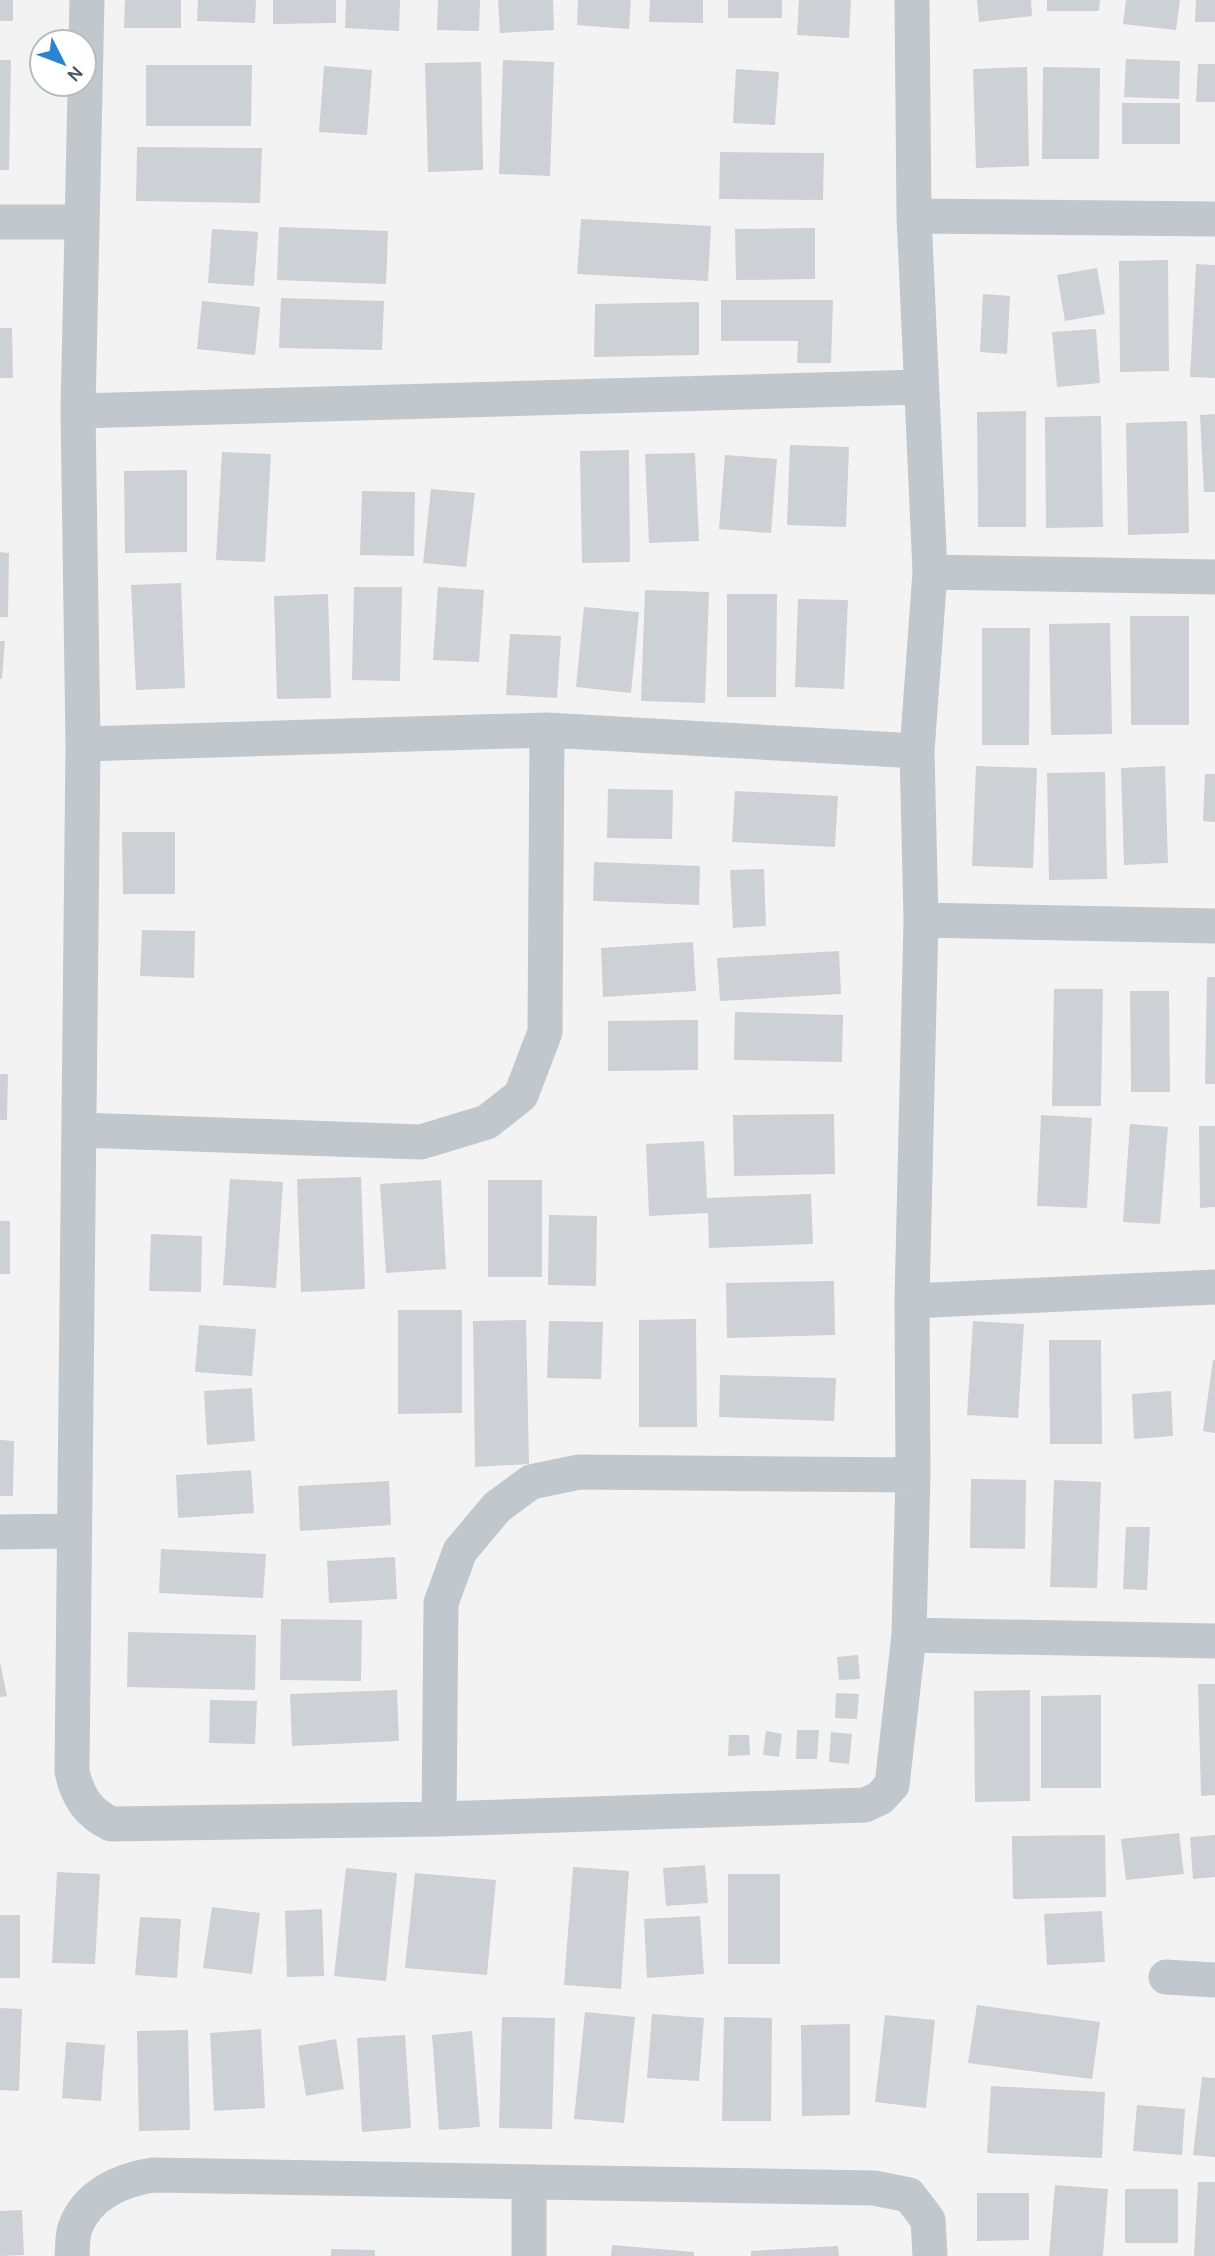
<svg xmlns="http://www.w3.org/2000/svg" width="1215" height="2256" font-family="Karla,sans-serif">
<style>
.building{fill:#cdd0d4}
.lines{fill:none;stroke-linecap:round;stroke-linejoin:round}
.minor{stroke:#c0c7cd;stroke-width:35}
</style>
<rect width="100%" height="100%" fill="#f4f3f3"/>
<path class="building" d="M0,0h13v21h-13z
M125,0h56v28h-57z
M198,0h58l-1,23 -58,-2z
M273,0h63v23l-63,1z
M346,0h54l-1,31 -54,-3z
M438,0h42l-1,31 -42,-1z
M498,0h55l1,30 -54,3z
M578,0h53l-2,29 -52,-4z
M650,0h53v23l-54,-1z
M728,0h54v18h-54z
M799,0h52l-2,38 -52,-3z
M977,0h54l1,16 -53,6z
M1047,0h53l-1,11h-52z
M1126,0h54l-4,30 -53,-6z
M1196,0h19v22h-20z
M1126,59l54,2 -1,38 -55,-2z
M0,60h11l-2,110h-9z
M503,60l51,2 -4,114 -51,-2z
M481,62l2,108 -55,2 -3,-109z
M1198,64h17v38h-19z
M146,65h106l-1,61h-105z
M324,66l48,4 -5,65 -48,-3z
M1027,67l2,99 -53,2 -3,-99z
M1043,67l57,1 -1,91h-57z
M736,69l43,3 -4,53 -42,-2z
M1122,103h58v41h-58z
M137,147l125,1 -2,55 -124,-2z
M720,152l104,1 -1,47 -104,-1z
M581,219l130,7 -3,55 -131,-7z
M279,227l109,4 -2,53 -109,-4z
M815,228v51l-79,1 -1,-51z
M212,229l46,3 -4,54 -46,-3z
M1168,260l1,111 -49,1 -1,-111z
M1196,264l19,1v113l-25,-1z
M1097,268l8,46 -40,7 -8,-46z
M983,294l27,2 -3,58 -27,-2z
M281,298l103,3 -2,49 -103,-2z
M721,300h112l-2,63h-34l1,-22h-77z
M202,301l58,6 -5,48 -58,-6z
M699,302v53l-105,2 1,-53z
M0,328h12l1,50h-13z
M1096,329l4,54 -43,4 -5,-55z
M1026,411v116h-48l-1,-115z
M1215,414v78h-11l-4,-77z
M1101,416l2,111 -57,1 -1,-111z
M1187,421l2,112 -61,2 -2,-112z
M790,445l59,2 -3,80 -59,-2z
M629,450l1,112 -48,1 -2,-112z
M222,452l49,2 -6,108 -49,-2z
M695,453l4,88 -50,2 -4,-89z
M725,455l52,4 -6,74 -52,-4z
M187,470v82l-62,1 -1,-82z
M431,489l44,4 -9,74 -43,-4z
M362,491l53,1 -1,64 -54,-1z
M0,552l9,1 -1,64h-8z
M181,583l4,105 -49,2 -5,-105z
M354,587h48l-2,94 -48,-1z
M438,587l46,3 -5,72 -46,-2z
M645,590l64,2 -4,111 -64,-2z
M328,594l3,104 -54,1 -3,-103z
M727,594h50l-1,103h-49z
M798,599l50,1 -4,89 -49,-2z
M584,607l55,5 -8,81 -55,-6z
M1130,616h59v109h-58z
M1110,623l2,111 -61,1 -2,-111z
M982,628h48l-1,117h-47z
M510,634l51,2 -4,62 -51,-3z
M0,641h5l-3,38h-2z
M976,766l61,2 -4,100 -61,-2z
M1165,766l3,97 -44,2 -3,-97z
M1105,772l2,107 -58,1 -2,-107z
M1205,774h10v48l-12,-1z
M608,789l65,1 -1,49 -65,-1z
M735,791l103,5 -3,51 -103,-5z
M122,832h53v62h-52z
M594,862l106,4 -1,39 -106,-4z
M764,869l2,57 -33,2 -3,-58z
M142,930l53,1 -1,47 -54,-2z
M693,942l3,49 -93,6 -2,-49z
M839,951l2,43 -121,7 -3,-43z
M1207,977h8v107h-10z
M1054,989h49l-2,117h-49z
M1130,991h39l1,101h-39z
M735,1012l108,3 -1,47 -108,-2z
M698,1020v50l-90,1v-50z
M0,1074h8l-1,46h-7z
M834,1114l1,60 -101,2 -1,-61z
M1041,1115l51,3 -5,90 -50,-2z
M1130,1124l38,3 -8,97 -37,-2z
M1199,1126h16v81l-15,1z
M704,1141l3,57 104,-4 2,50 -104,4 -1,-35 -59,3 -3,-72z
M361,1177l4,112 -64,3 -4,-113z
M230,1179l53,3 -7,106 -53,-3z
M441,1180l5,89 -60,4 -6,-89z
M488,1180h54v97h-54z
M549,1215l48,1 -1,70 -48,-1z
M0,1221h10v53h-10z
M151,1234l51,2 -1,56 -52,-1z
M834,1281l1,54 -108,3 -1,-55z
M398,1310h64v103l-64,1z
M696,1319l1,108h-58v-107z
M526,1320l3,144 -54,3 -2,-146z
M549,1321l54,1 -2,57 -54,-1z
M973,1321l51,3 -6,94 -51,-3z
M199,1325l57,4 -4,47 -57,-4z
M1049,1340h52l1,104h-52z
M1213,1360h2v73l-12,-2z
M720,1375l116,3 -2,43 -115,-4z
M252,1388l3,53 -48,4 -3,-54z
M1171,1391l2,45 -39,3 -2,-45z
M0,1440l14,1 -1,55h-13z
M251,1470l3,43 -76,5 -2,-43z
M971,1479l55,1 -1,69 -55,-1z
M1054,1480l47,2 -4,106 -47,-1z
M389,1481l2,44 -91,6 -2,-45z
M1126,1527h24l-3,63 -24,-1z
M161,1549l105,5 -3,44 -104,-5z
M395,1557l2,42 -68,4 -2,-42z
M281,1619l81,1 -1,61 -81,-1z
M128,1632l128,3 -1,55 -128,-3z
M858,1655l2,24 -21,1 -2,-23z
M0,1662l7,34 -7,1z
M1198,1684h17v111l-14,1z
M397,1690l2,51 -107,5 -2,-52z
M1030,1690v111l-55,1 -1,-111z
M836,1693l23,1 -2,25 -22,-1z
M1101,1695v93h-60v-92z
M210,1700l47,1 -2,43 -46,-1z
M797,1730h22l-2,29h-21z
M766,1731l16,3 -3,23 -16,-2z
M831,1732l21,2 -3,30 -20,-2z
M729,1735h20l1,20 -22,1z
M1179,1833l5,41 -58,6 -5,-41z
M1105,1835l1,62 -93,2 -1,-63z
M1215,1835v42l-22,2 -3,-42z
M705,1865l3,38 -42,3 -3,-38z
M573,1867l56,4 -8,118 -57,-4z
M346,1868l51,5 -11,108 -52,-5z
M57,1872l43,2 -5,90 -43,-1z
M415,1873l81,7 -9,95 -82,-7z
M728,1874h52v90h-52z
M212,1907l48,6 -8,61 -49,-6z
M322,1909l2,67 -37,1 -2,-66z
M1102,1911l3,51 -58,3 -3,-51z
M0,1915h20v63h-20z
M700,1916l4,58 -57,4 -3,-59z
M140,1917l41,2 -4,59 -42,-3z
M977,2005l123,17 -8,57 -124,-16z
M0,2008l22,1 -3,82 -19,-1z
M585,2012l50,5 -11,106 -50,-4z
M652,2014l52,4 -5,63 -52,-3z
M885,2015l50,5 -9,88 -51,-6z
M502,2017l53,1 -3,111 -53,-1z
M724,2017l48,1 -1,103h-49z
M850,2024v91l-48,1 -1,-91z
M261,2029l4,79 -51,3 -4,-78z
M188,2030l2,100 -51,1 -2,-100z
M472,2031l8,96 -41,3 -7,-95z
M405,2035l6,93 -49,4 -5,-94z
M336,2039l8,50 -38,7 -8,-50z
M66,2042l39,3 -4,56 -39,-3z
M1202,2077l13,1v79l-22,-2z
M991,2086l114,6 -3,66 -115,-5z
M1137,2105l48,4 -3,46 -49,-4z
M1198,2182h17v74h-21z
M1055,2185l53,4 -5,67h-54z
M1125,2189h53v54h-53z
M977,2193h52v47l-52,1z
M22,2210l2,45 -24,1v-45z
M612,2245l82,7v4h-83z
M838,2246l1,10h-88v-5z
M331,2249l44,1v6h-44z"/>
<g class="lines">
<path class="minor" d="M87,0l-9,411 5,333 -11,1027c5,25 16,42 39,53l328,-5 426,-14 15,-7 12,-13 17,-150 4,-160 -1,-174 9,-381 -4,-169 13,-179 -16,-356 -2,-216
M914,216l301,3
M0,222h81
M78,411l842,-24
M930,572l285,5
M83,744l464,-14 370,21
M921,920l294,6
M80,1130l341,12 66,-20 34,-27 24,-63 2,-302
M912,1301l303,-14
M0,1532l73,-1
M909,1635l306,6
M439,1819l2,-216 19,-52 37,-44 34,-25 48,-10 334,3
M1166,1977l49,3
M72,2256c1,-9 0,-19 3,-28 12,-33 45,-48 78,-53l721,13 35,7 19,25 2,36
M529,2256v-74"/>
</g>
<g transform="translate(63 63) rotate(132)"><circle r="33" fill="#ffffff" stroke="#b7bcbf" stroke-width="2"/>
<path d="M0-5L12 26L0 18L-12 26Z" fill="#2e82d3"/>
<text y="-10" font-size="19" font-weight="bold" text-anchor="middle" fill="#4c575e">N</text>
</g>
</svg>
